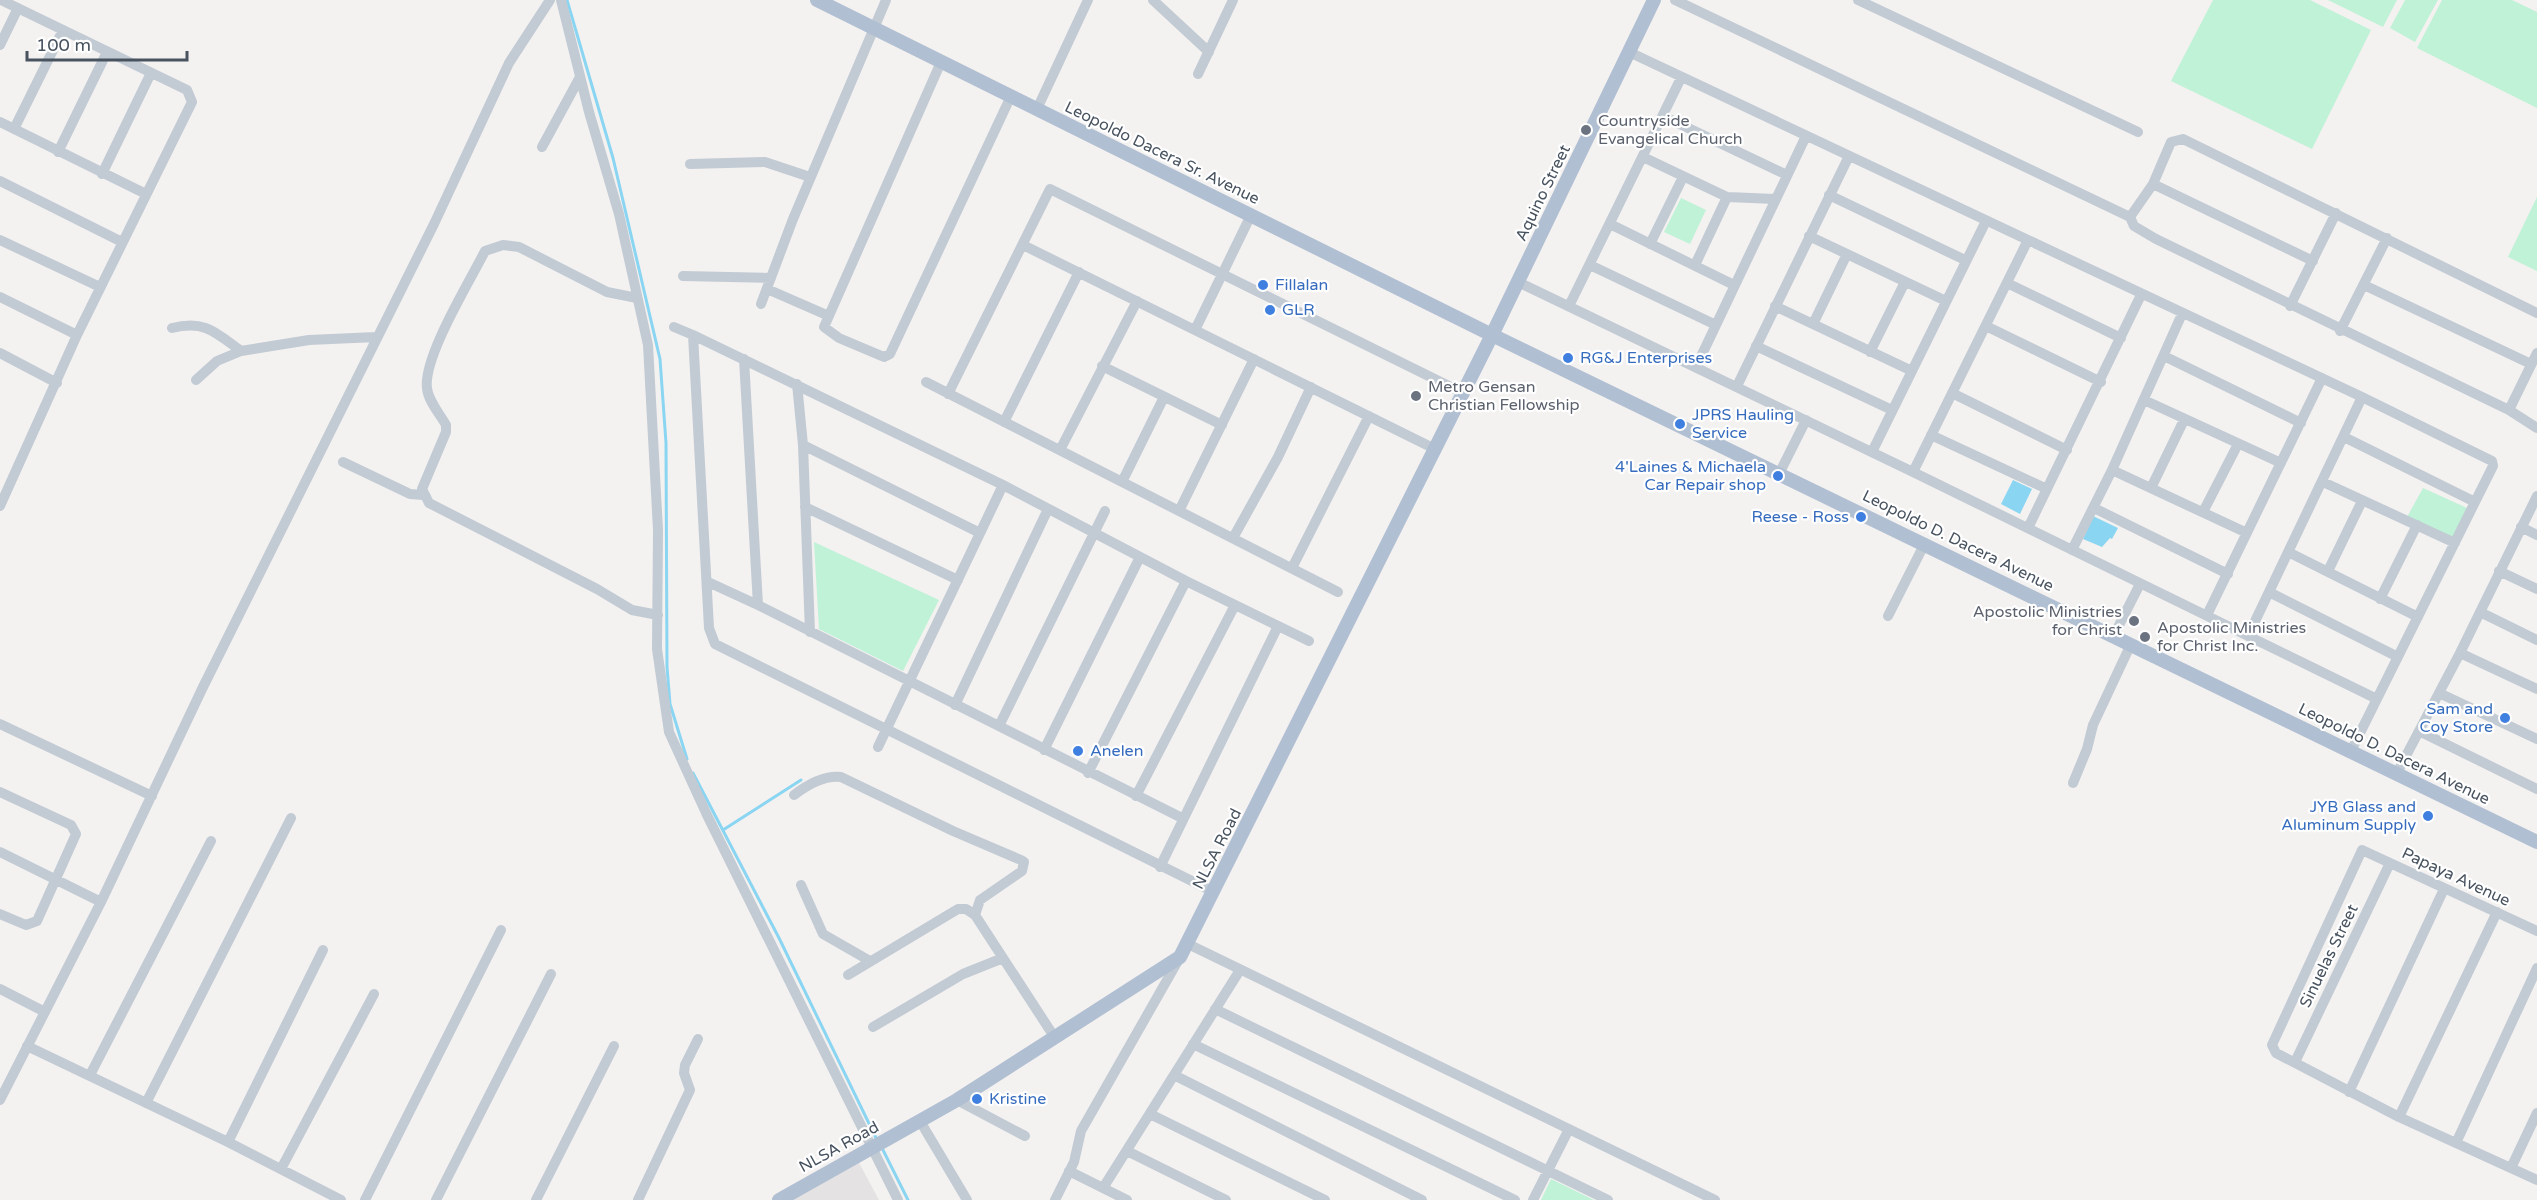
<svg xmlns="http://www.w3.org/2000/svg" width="2537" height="1200" font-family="'Varela Round',sans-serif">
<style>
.education{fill:#e5e2e3}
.green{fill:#bff2d6}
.water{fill:#8ad5f1}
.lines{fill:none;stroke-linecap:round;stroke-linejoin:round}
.stream{stroke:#8ad5f1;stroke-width:3}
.minor{stroke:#c2cbd3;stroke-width:10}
.major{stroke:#b0bfd1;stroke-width:14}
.worship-dot{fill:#6b7280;stroke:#fff;stroke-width:2}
.shop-dot{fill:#3f7fe0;stroke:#fff;stroke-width:2}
.labels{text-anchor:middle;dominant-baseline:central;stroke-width:4.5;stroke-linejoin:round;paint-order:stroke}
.worship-label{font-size:16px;fill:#5b616d;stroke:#fff;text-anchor:start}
.street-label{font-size:16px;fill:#485360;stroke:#fff}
.shop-label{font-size:16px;fill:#366cbe;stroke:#fff;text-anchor:start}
</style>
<rect width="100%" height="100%" fill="#f4f1f1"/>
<path class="education" d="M857,1159l22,41h-93z"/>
<path class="green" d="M2213,0h97l61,30 -59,119 -141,-68z
M2328,0h69l-14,27z
M2405,0h33l-23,42 -25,-14z
M2442,0h70l25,12v96l-120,-60z
M2537,197v74l-29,-14z
M1681,198l25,12 -16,34 -26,-12z
M2423,488l44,20 -15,31 -45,-22z
M814,542l125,58 -36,71 -84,-42z
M1551,1179l43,21h-53z"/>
<path class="water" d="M2013,480l19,9 -12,25 -19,-10z
M2093,516l25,12 -6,11 -2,-1 -8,9 -19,-8z"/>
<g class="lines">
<path class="stream" d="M567,0l46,158 47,201 6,84 1,224 3,37 17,55
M693,773l86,165 98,202
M723,830l78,-50
M882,1148l26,52"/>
<path class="minor" d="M561,0l28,112 30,102 29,131 10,185 -1,119 12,83 38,83 191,385
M1153,0l56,52
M1675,0l455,217 4,9 22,13 353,171 28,18
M1858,0l280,132
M0,45l18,-37
M941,62l-117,265 15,11 45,19 6,-3 121,-258
M1198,74l35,-74
M1037,109l51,-109
M1663,116l124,59
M0,122l146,72
M14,129l48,-97
M542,147l38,-70
M58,152l49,-100
M1643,157l84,40 48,2
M690,164l75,-2 45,15
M102,174l49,-101
M0,181l122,61
M2153,184l160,77
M1829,195l136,65
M2130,217l23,-33 18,-42 12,-3 354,174
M1610,224l124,61
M1809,236l137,65
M0,240l100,47
M2028,240l334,157 130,64 1,5 -18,36 -124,249
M1650,244l33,-67
M1023,245l412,204
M1590,265l126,60
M1695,265l32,-68
M683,276l88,2
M1518,282l395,190 115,-232 -399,-188
M2007,283l114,55
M2364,285l167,79
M767,289l62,27
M0,297l77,38
M637,298l-30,-6 -88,-45 -16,-2 -18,6c-15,30 -62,106 -58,137 1,13 13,26 19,37v7l-24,57 7,14 168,86 35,21 26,5
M761,304l32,-85 93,-219
M1569,306l112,-228
M1775,306l137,65
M2290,306l46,-93
M1813,324l34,-70
M1986,326l115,56
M674,327l19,8
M172,328c33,-8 43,4 69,23
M1195,330l56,-115
M2340,331l47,-93
M1756,346l136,64
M1870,352l35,-70
M0,353l57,30
M2164,356l137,67
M744,359l14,246
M1102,366l120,59
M1696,367l110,-231
M196,380l21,-19 24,-10 68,-11 67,-3
M926,382l412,210
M797,384l6,61 7,187
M1737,386l112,-230
M1952,393l115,57
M948,394l102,-205 413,204
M2144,400l137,63
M2509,410l28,-57
M1004,422l75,-150
M1931,435l116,54
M2344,437l131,65
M803,445l177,88
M1060,450l77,-149
M1872,452l114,-231
M343,462l67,32 13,1
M2112,470l135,63
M1780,472l26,-52
M1913,472l464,227
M1122,482l42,-85
M2323,482l132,61
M2151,488l33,-68
M0,506l77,-171 115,-233 -5,-12 -186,-90
M805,507l153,73
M2094,508l134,66
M1179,511l75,-152
M2203,512l35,-68
M2521,527l16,8
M2028,528l113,-233
M1233,538l45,-81 33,-70
M2072,550l40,-80 70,-156
M2288,552l130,65
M1292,568l77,-152
M2328,571l34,-70
M2499,571l38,18
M708,582l50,23 424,213
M2269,592l129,65
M2380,599l37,-74
M2480,612l57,28
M2207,615l115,-237
M1888,616l37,-73
M2114,635l26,-51
M2248,636l114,-239
M2460,653l77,36
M2439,693l98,46
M955,705l93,-196
M0,724l152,72
M999,726l106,-215
M2419,731l118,58
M878,747l125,-262
M1044,750l96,-193
M1088,773l98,-192
M2397,773l63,-120 77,-157
M2073,783l14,-34 6,-24 38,-81
M0,792l71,33 5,9 -39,87 -11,4 -26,-11
M794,795c13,-10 29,-20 47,-18l112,54 68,29 3,2 -2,9 -42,29 -5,15
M1136,796l99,-191
M0,852l101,50
M1160,867l118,-241
M801,885l22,49 47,27
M1214,892l-499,-248 -6,-16 -16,-293 310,150 183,96 123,60
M2537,931l-175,-81 -90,195 4,8 123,64 138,63
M1188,944l527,256
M848,975l110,-66h8l9,6 80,123
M0,989l45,23
M1215,1009l393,191
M873,1027l90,-53 40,-16
M1193,1044l322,156
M27,1046l201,96 113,58
M2295,1062l95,-199
M90,1075l121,-234
M1174,1075l248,125
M2349,1092l95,-203
M0,1100l101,-198 102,-215 231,-463 75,-161 41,-63
M957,1100l68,36
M146,1103l145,-285
M1150,1114l175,86
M2399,1117l98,-205
M920,1121l47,79
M228,1142l95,-192
M2456,1143l81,-175
M1127,1151l99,49
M2511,1168l26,-55
M281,1169l93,-175
M1069,1171l58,29
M1103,1188l137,-218
M365,1200l136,-270
M436,1200l115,-226
M536,1200l78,-154
M638,1200l52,-110 -6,-17 1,-8 13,-26
M1055,1200l19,-38 7,-31 98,-172
M1533,1200l36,-71"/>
<path class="major" d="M817,0l675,335 1045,507
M779,1200l178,-100 223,-143 312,-622 162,-335"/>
</g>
<g class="worship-dot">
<circle cx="1586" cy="130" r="6"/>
<circle cx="1416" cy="396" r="6"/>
<circle cx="2134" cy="621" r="6"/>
<circle cx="2145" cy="637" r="6"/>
</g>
<g class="shop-dot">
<circle cx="1263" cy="285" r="6"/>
<circle cx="1270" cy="310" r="6"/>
<circle cx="1568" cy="358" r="6"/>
<circle cx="1680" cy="424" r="6"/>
<circle cx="1778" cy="476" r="6"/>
<circle cx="1861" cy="517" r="6"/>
<circle cx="2505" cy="718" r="6"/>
<circle cx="1078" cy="751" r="6"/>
<circle cx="2428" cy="816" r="6"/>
<circle cx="977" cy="1099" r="6"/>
</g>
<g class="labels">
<g class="worship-label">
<text x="1598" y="121">Countryside<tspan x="1598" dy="18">Evangelical Church</tspan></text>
<text x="1428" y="387">Metro Gensan<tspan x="1428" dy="18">Christian Fellowship</tspan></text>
<text x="2122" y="612" text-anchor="end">Apostolic Ministries<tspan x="2122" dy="18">for Christ</tspan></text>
<text x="2157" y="628">Apostolic Ministries<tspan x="2157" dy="18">for Christ Inc.</tspan></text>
</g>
<g class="street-label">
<text transform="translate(1162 153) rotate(26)">Leopoldo Dacera Sr. Avenue</text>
<text transform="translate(1543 193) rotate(-64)">Aquino Street</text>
<text transform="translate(1958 541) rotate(26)">Leopoldo D. Dacera Avenue</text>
<text transform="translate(2394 754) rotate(26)">Leopoldo D. Dacera Avenue</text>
<text transform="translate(1217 849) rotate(-63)">NLSA Road</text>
<text transform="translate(2456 877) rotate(25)">Papaya Avenue</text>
<text transform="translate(2329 956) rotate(-64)">Sinuelas Street</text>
<text transform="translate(839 1147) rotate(-29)">NLSA Road</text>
</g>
<g class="shop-label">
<text x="1275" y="285">Fillalan</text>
<text x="1282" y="310">GLR</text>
<text x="1580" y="358">RG&amp;J Enterprises</text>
<text x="1692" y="415">JPRS Hauling<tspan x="1692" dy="18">Service</tspan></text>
<text x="1766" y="467" text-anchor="end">4'Laines &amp; Michaela<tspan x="1766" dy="18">Car Repair shop</tspan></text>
<text x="1849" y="517" text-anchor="end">Reese - Ross</text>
<text x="2493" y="709" text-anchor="end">Sam and<tspan x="2493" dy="18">Coy Store</tspan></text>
<text x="1090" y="751">Anelen</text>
<text x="2416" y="807" text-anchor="end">JYB Glass and<tspan x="2416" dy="18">Aluminum Supply</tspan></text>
<text x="989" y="1099">Kristine</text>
</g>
</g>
<path d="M27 51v9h160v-9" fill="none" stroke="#485360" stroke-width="3"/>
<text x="36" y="51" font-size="18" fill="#485360" stroke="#ffffff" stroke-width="4.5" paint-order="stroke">100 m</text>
</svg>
